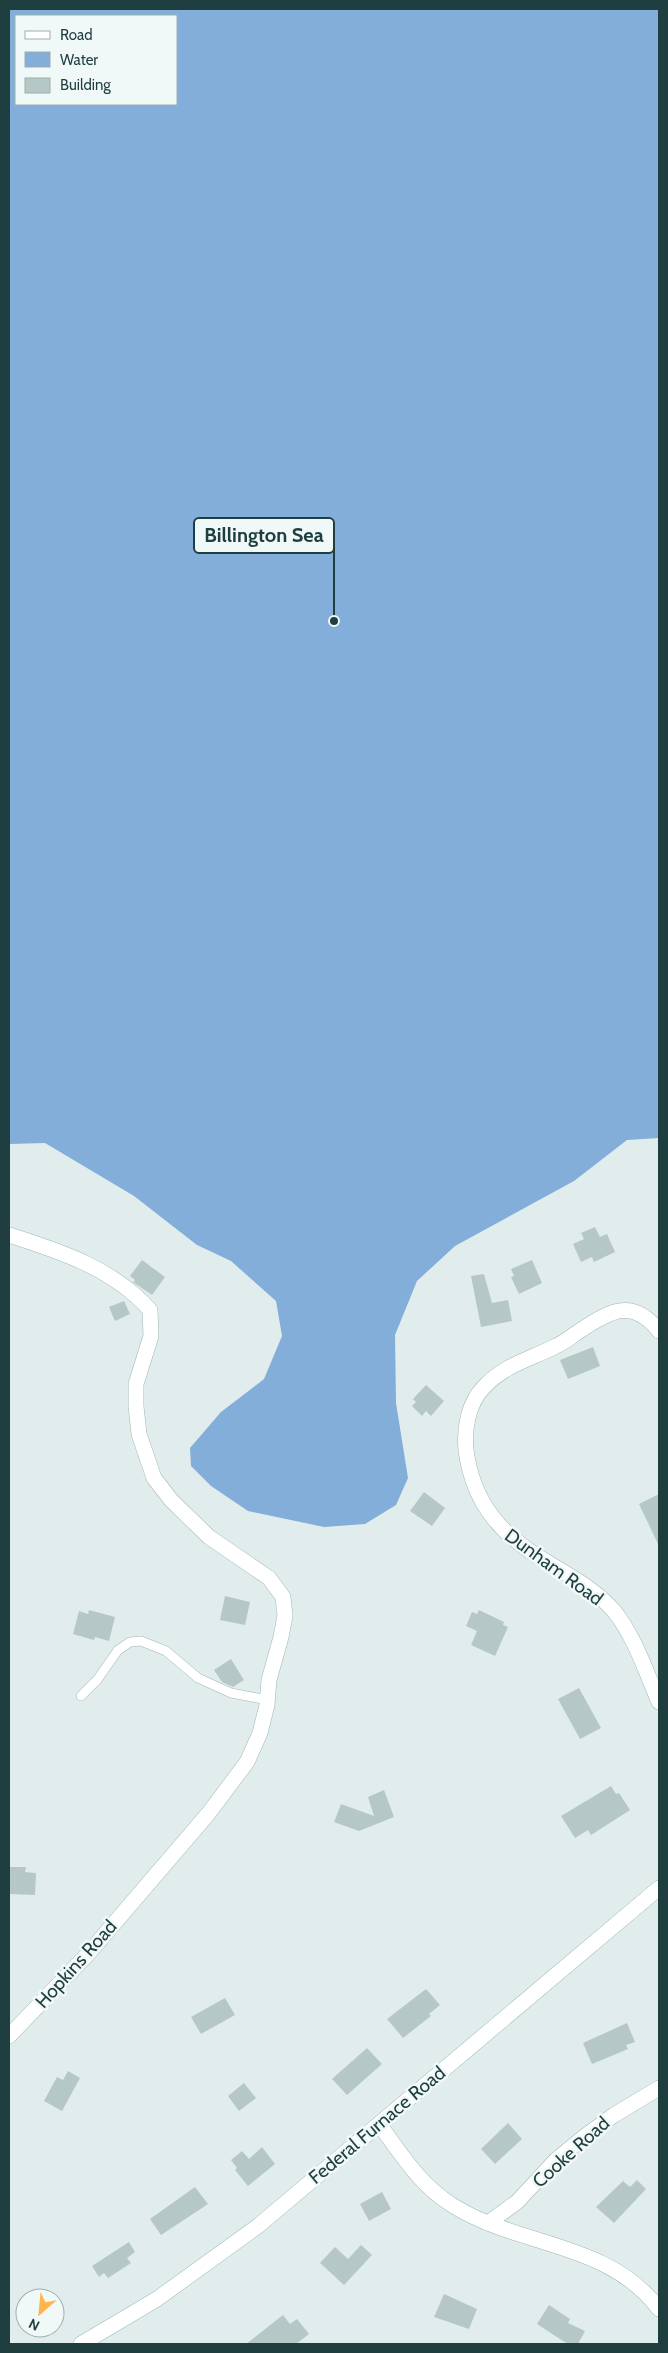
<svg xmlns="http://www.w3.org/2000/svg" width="668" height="2353" font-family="Cabin,sans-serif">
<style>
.water{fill:#82aed9;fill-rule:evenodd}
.building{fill:#b5c8c6}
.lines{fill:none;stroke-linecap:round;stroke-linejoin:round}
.service-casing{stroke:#a2b5b5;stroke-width:10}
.minor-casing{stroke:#a2b5b5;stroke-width:16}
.secondary-casing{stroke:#9dbab9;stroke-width:16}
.service{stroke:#fff;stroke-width:9}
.minor{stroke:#fff;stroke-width:15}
.secondary{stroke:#fff;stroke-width:15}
.labels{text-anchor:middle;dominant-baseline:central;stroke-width:5;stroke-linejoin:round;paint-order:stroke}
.street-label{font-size:19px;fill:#1f3e40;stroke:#f1f9f8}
.leader{fill:none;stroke:#1f3e40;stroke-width:2}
.callout-dot{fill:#1f3e40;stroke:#f1f9f8;stroke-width:2}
.callout{fill:#f1f9f8;stroke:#1f3e40;stroke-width:2}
.callout-label{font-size:20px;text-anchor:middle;font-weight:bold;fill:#1f3e40}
</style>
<rect width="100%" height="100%" fill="#e0edec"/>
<path class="water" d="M9,9h650v1129l-32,2 -53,41 -119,65 -38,35 -22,54 1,68 12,75 -12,27 -31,19 -41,3 -76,-16 -37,-25 -20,-20 -1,-18 31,-36 43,-33 18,-43 -6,-35 -45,-40 -34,-16 -63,-49 -89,-53 -36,1zM16,16h160v88h-160z"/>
<path class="building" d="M595,1227l5,10 7,-3 8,18 -21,10 -2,-5 -11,5 -8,-18 11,-5 -3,-6z
M142,1260l23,17 -13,18 -19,-13 2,-2 -5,-4z
M532,1260l10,23 -23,11 -8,-17 3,-1 -3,-7z
M484,1274l8,29 16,-3 4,21 -31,6 -10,-51z
M124,1301l6,13 -15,7 -6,-14z
M593,1347l7,19 -32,13 -8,-19z
M426,1385l18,16 -13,15 -5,-5 -4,5 -10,-10 4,-4 -3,-3z
M424,1492l21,16 -13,18 -22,-15z
M659,1494v52l-20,-42z
M225,1596l25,6 -5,23 -25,-5z
M89,1610l26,7 -6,24 -14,-4 -1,3 -21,-6 6,-23 9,3z
M479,1610l25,12 -1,3 5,2 -13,29 -24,-11 6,-14 -11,-5 6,-14 5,2z
M231,1659l13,21 -11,7 -11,-5 -8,-12z
M579,1688l22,40 -21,11 -22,-40z
M611,1786l5,8 3,-1 11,17 -39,25 -3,-5 -13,8 -14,-22z
M384,1790l10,27 -35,14 -25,-9 7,-18 33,12 -6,-19z
M9,1867h17l-1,5 11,1 -1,22 -26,-1z
M426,1989l14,16 -11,9 2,2 -28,22 -16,-19z
M225,1998l10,17 -34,19 -10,-17z
M627,2023l8,19 -9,3 2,4 -36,15 -9,-21z
M367,2048l15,16 -35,31 -15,-16z
M68,2071l12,7 -18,33 -18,-10 13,-24 6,3z
M244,2083l12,15 -17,13 -11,-15z
M508,2123l14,16 -27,25 -14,-15z
M262,2147l13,17 -27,22 -13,-16 2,-2 -6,-8 11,-9 7,8z
M637,2180l9,9 -32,34 -18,-16 27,-26 7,6z
M195,2187l13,17 -47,31 -11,-16z
M382,2192l9,17 -22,12 -9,-17z
M129,2242l6,10 -8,6 4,5 -23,15 -4,-5 -5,4 -7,-11z
M361,2245l11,10 -28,30 -24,-22 15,-16 13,12z
M444,2294l33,15 -8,20 -35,-12z
M549,2305l21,14 -2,4 17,8 -7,13h-9l-6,-3 -26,-17z
M283,2315l7,9 7,-5 12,15 -13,10h-50z"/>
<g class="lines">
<defs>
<path id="service" d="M81,1696l16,-16 21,-30 12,-8 11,-1 25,10 32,27 33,15 37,7"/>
<path id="minor" d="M9,1235c51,16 105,34 141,75l1,26 -15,48v22l3,28 15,44 17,22 38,37 60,41 14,19 2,19 -4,21 -12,43 -2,25 -7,28 -13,29 -39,52 -121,141 -78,81
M659,1331c-26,-33 -48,-21 -78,-1 -8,5 -16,12 -25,16 -25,13 -52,19 -72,41 -16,16 -20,42 -18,63 7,54 36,86 81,112 24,15 48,27 67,49 21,26 32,61 45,91
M379,2124c22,30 41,61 73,81 66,42 156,36 207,104
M488,2223l29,-21 39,-42 28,-23 30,-22 45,-27"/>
<path id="secondary" d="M81,2344l76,-45 101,-73 401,-338"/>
</defs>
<use href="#service" class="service-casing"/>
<use href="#minor" class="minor-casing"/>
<use href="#secondary" class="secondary-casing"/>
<use href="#service" class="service"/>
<use href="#minor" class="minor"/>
<use href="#secondary" class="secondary"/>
</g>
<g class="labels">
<g class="street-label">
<text transform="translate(554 1567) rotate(36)">Dunham Road</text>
<text transform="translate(76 1964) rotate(-48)">Hopkins Road</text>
<text transform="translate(377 2125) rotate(-40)">Federal Furnace Road</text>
<text transform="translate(571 2152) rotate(-42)">Cooke Road</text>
</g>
</g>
<path class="leader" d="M334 621L334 535"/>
<circle class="callout-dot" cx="334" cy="621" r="5"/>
<rect class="callout" x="194" y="518" width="140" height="35" rx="5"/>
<g class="callout-label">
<text x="264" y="542">Billington Sea</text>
</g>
<rect width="668" height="2353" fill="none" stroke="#1f3e40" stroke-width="20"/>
<rect x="15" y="15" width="162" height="90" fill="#f1f9f8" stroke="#9daeae"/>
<rect x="25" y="31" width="25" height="8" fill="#ffffff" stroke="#9daeae"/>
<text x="60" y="40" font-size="15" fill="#1f3e40">Road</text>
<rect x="25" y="52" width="25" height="15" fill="#82aed9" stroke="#9daeae"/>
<text x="60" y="65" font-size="15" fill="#1f3e40">Water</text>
<rect x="25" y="78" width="25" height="15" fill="#b5c8c6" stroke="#9daeae"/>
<text x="60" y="90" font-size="15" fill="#1f3e40">Building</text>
<g transform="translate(40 2313) rotate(207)"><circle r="24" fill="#f1f9f8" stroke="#9daeae"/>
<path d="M0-4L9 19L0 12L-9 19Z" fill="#ffb44c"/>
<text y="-8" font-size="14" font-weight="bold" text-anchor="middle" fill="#1f3e40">N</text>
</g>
</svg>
